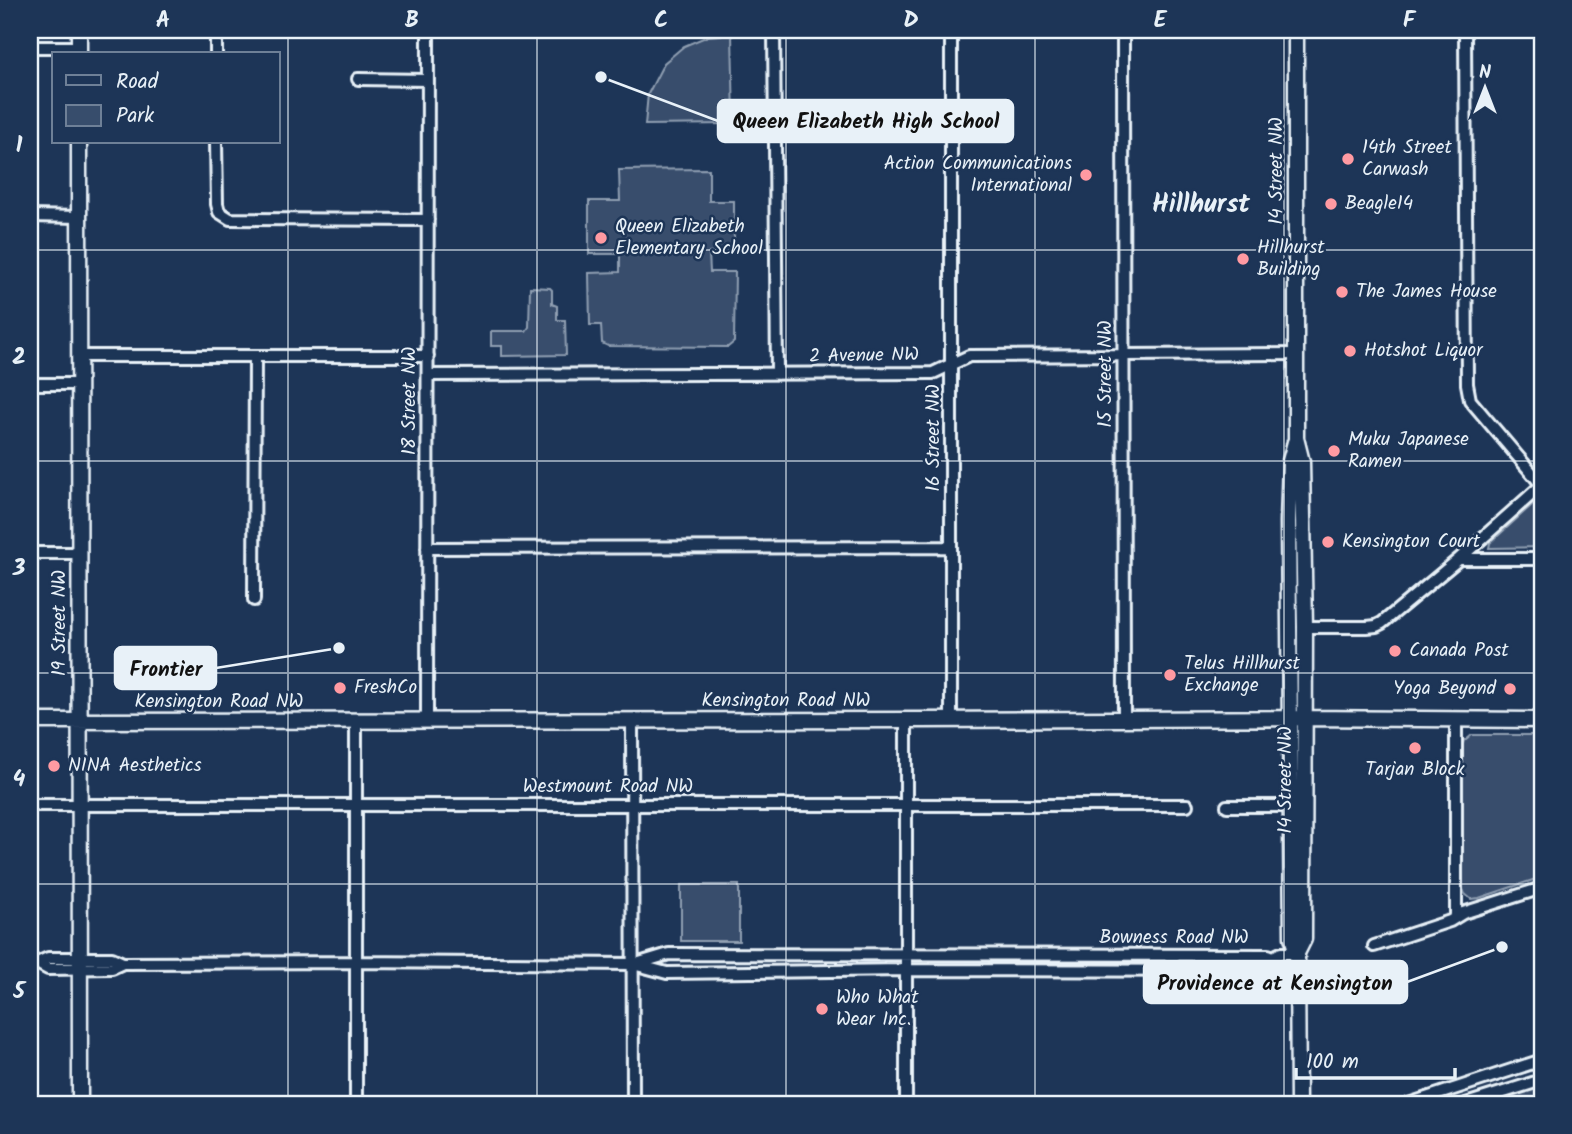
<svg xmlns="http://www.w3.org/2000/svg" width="1572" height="1134" font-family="Kalam,sans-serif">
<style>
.green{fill:#374d6c;stroke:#909fb2;stroke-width:2}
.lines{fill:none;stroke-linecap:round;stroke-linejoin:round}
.street-casing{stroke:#e8f1f8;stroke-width:16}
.secondary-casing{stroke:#e8f1f8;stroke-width:19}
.street{stroke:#1d3557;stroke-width:10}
.secondary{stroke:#1d3557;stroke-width:14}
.grid{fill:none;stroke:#e8f1f8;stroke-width:2;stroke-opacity:0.55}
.poi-dot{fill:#ff9aa2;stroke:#1d3557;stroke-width:2.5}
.labels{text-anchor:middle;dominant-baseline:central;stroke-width:5;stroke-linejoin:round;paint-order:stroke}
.poi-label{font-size:19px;fill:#e8f1f8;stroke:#1d3557;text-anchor:start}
.street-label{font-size:19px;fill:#e8f1f8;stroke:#1d3557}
.district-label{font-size:26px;font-weight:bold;fill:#e8f1f8;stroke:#1d3557}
.leader{fill:none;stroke:#e8f1f8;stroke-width:2.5}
.callout-dot{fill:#e8f1f8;stroke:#1d3557;stroke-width:2.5}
.callout{fill:#e8f1f8;stroke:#e8f1f8;stroke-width:2.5}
.callout-label{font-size:21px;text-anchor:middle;font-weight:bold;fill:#111}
.neatline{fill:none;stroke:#e8f1f8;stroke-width:2.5}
.grid-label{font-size:23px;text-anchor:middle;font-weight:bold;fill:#e8f1f8}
</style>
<rect width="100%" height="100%" fill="#1d3557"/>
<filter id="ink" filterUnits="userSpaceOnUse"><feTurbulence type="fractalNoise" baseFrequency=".0143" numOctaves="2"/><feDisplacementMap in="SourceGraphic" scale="14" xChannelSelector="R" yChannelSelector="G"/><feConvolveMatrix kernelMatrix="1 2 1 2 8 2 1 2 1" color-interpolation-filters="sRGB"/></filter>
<g filter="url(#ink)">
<path class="green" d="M732,34l2,85 -6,5 -83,1 3,-31 16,-31 20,-17 24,-10z
M709,169v32h25v52h-25l1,19h25l-1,70 -6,5 -120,-1 -6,-3 -1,-18h-11l-1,-52 31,-1v-18h-31v-53h31l-1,-31z
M530,287l20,1 2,2v14l5,2v14h8l1,35 -64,1v-10h-11v-15h35l3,-4z
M1542,496v51l-53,1 1,-5z
M1472,735h70v142l-63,21 -8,1 -6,-5 -2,-5v-145l1,-4h2z
M681,885h58v56h-58z
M1542,1086v18h-55z"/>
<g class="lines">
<defs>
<path id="street" d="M216,30v24
M774,30l3,344
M951,30v690
M1123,30l1,689
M1465,30l2,354 3,16 72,85
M30,47h49
M358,79l70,1
M216,142l1,62 2,8 11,7 198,1
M30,216l49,1
M78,356h350
M428,375l505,-2 36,-17 327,-2
M30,384h48
M427,548l524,-1
M30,553h49
M1459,559h83
M254,600l1,-244
M1305,627h62l9,-1 6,-3 77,-64 83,-74
M906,720v384
M356,721v383
M427,721l1,-691
M632,721l1,383
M30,805h1157
M1227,806h63
M1456,917v-198
M1374,946l76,-25 13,-8 79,-25
M30,963h7l11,-5h64l11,5
M37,963l11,6 64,-1 11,-5 232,-1 278,2 34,9 239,-3 358,1 7,-2 3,-6 -1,-6
M636,964l33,-10 599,1 5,2 8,-4h16
M1408,1104l134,-44
M1466,1104l76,-24"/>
<path id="secondary" d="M1296,30v408l6,24 3,165 -1,312 -7,14
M79,54v-24
M79,142l1,962
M1295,442l-5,19 -2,61 4,415 5,16 1,151
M30,721l889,-1 387,-2 236,2"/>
</defs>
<use href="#street" class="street-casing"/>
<use href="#secondary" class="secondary-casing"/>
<use href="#street" class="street"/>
<use href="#secondary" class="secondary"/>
</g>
</g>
<path class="grid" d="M288,30v1074M537,30v1074M786,30v1074M1035,30v1074M1284,30v1074M30,250h1512M30,461h1512M30,673h1512M30,884h1512"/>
<g class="poi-dot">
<circle cx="1348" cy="159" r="7"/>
<circle cx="1086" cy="175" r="7"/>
<circle cx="1331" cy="204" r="7"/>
<circle cx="601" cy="238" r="7"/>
<circle cx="1243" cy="259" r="7"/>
<circle cx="1342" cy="292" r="7"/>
<circle cx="1350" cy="351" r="7"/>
<circle cx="1334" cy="451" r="7"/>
<circle cx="1328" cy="542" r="7"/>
<circle cx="1395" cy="651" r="7"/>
<circle cx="1170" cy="675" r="7"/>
<circle cx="340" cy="688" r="7"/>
<circle cx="1510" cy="689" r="7"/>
<circle cx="1415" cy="748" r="7"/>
<circle cx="54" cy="766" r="7"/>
<circle cx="822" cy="1009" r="7"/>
</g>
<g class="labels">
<g class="poi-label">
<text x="1362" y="148">14th Street<tspan x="1362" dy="22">Carwash</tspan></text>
<text x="1072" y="164" text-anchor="end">Action Communications<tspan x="1072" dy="22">International</tspan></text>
<text x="1345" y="204">Beagle14</text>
<text x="615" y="227">Queen Elizabeth<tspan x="615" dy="22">Elementary School</tspan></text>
<text x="1257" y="248">Hillhurst<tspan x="1257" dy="22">Building</tspan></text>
<text x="1356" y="292">The James House</text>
<text x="1364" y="351">Hotshot Liquor</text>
<text x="1348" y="440">Muku Japanese<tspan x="1348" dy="22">Ramen</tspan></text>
<text x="1342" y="542">Kensington Court</text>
<text x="1409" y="651">Canada Post</text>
<text x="1184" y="664">Telus Hillhurst<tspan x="1184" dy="22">Exchange</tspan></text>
<text x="354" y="688">FreshCo</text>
<text x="1496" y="689" text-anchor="end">Yoga Beyond</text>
<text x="68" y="766">NINA Aesthetics</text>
<text x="1415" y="770" text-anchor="middle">Tarjan Block</text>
<text x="836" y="998">Who What<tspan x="836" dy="22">Wear Inc.</tspan></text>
</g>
<g class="street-label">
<text transform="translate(1277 171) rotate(-90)">14 Street NW</text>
<text transform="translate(864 356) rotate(-1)">2 Avenue NW</text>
<text transform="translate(1106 374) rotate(-90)">15 Street NW</text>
<text transform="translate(410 401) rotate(-90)">18 Street NW</text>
<text transform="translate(934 438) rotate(-90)">16 Street NW</text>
<text transform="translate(60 623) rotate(-90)">19 Street NW</text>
<text x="786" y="701">Kensington Road NW</text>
<text x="219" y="702">Kensington Road NW</text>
<text transform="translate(1286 780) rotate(-90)">14 Street NW</text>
<text x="608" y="787">Westmount Road NW</text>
<text x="1174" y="938">Bowness Road NW</text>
</g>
<g class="district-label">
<text x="1201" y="205">Hillhurst</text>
</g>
</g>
<path class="leader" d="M601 77L718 121M339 648L216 668M1502 947L1407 982"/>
<g class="callout-dot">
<circle cx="601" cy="77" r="7"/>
<circle cx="339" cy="648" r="7"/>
<circle cx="1502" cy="947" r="7"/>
</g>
<g class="callout">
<rect x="718" y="100" width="295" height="42" rx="7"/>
<rect x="115" y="647" width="101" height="42" rx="7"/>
<rect x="1144" y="961" width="263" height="42" rx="7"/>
</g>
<g class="callout-label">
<text x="866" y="128">Queen Elizabeth High School</text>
<text x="166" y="676">Frontier</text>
<text x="1275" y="990">Providence at Kensington</text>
</g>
<rect width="1572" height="1134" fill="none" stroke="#1d3557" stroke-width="77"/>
<rect x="52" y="52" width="228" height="91" fill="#1d3557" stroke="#6e8097" stroke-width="2"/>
<rect x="66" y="75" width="35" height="10" fill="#1d3557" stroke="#6e8097" stroke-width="2"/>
<text x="116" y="88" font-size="21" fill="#e8f1f8">Road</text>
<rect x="66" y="105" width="35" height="21" fill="#374d6c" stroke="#6e8097" stroke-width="2"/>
<text x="116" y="122" font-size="21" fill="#e8f1f8">Park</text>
<g transform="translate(1485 88)" stroke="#1d3557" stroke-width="5" paint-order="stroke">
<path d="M0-5L12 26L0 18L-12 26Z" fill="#e8f1f8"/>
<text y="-10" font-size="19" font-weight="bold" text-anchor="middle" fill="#e8f1f8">N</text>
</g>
<path d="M1296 1068v10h159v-10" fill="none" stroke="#e8f1f8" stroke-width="3.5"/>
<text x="1306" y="1068" font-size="21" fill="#e8f1f8" stroke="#1d3557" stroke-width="5" paint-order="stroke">100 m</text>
<rect x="38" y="38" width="1496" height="1058" class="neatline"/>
<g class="grid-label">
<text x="163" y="27">A</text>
<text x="412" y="27">B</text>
<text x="661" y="27">C</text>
<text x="911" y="27">D</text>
<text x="1160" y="27">E</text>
<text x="1409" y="27">F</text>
<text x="19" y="152">1</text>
<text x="19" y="364">2</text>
<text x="19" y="575">3</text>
<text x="19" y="786">4</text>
<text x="19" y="998">5</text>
</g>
</svg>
